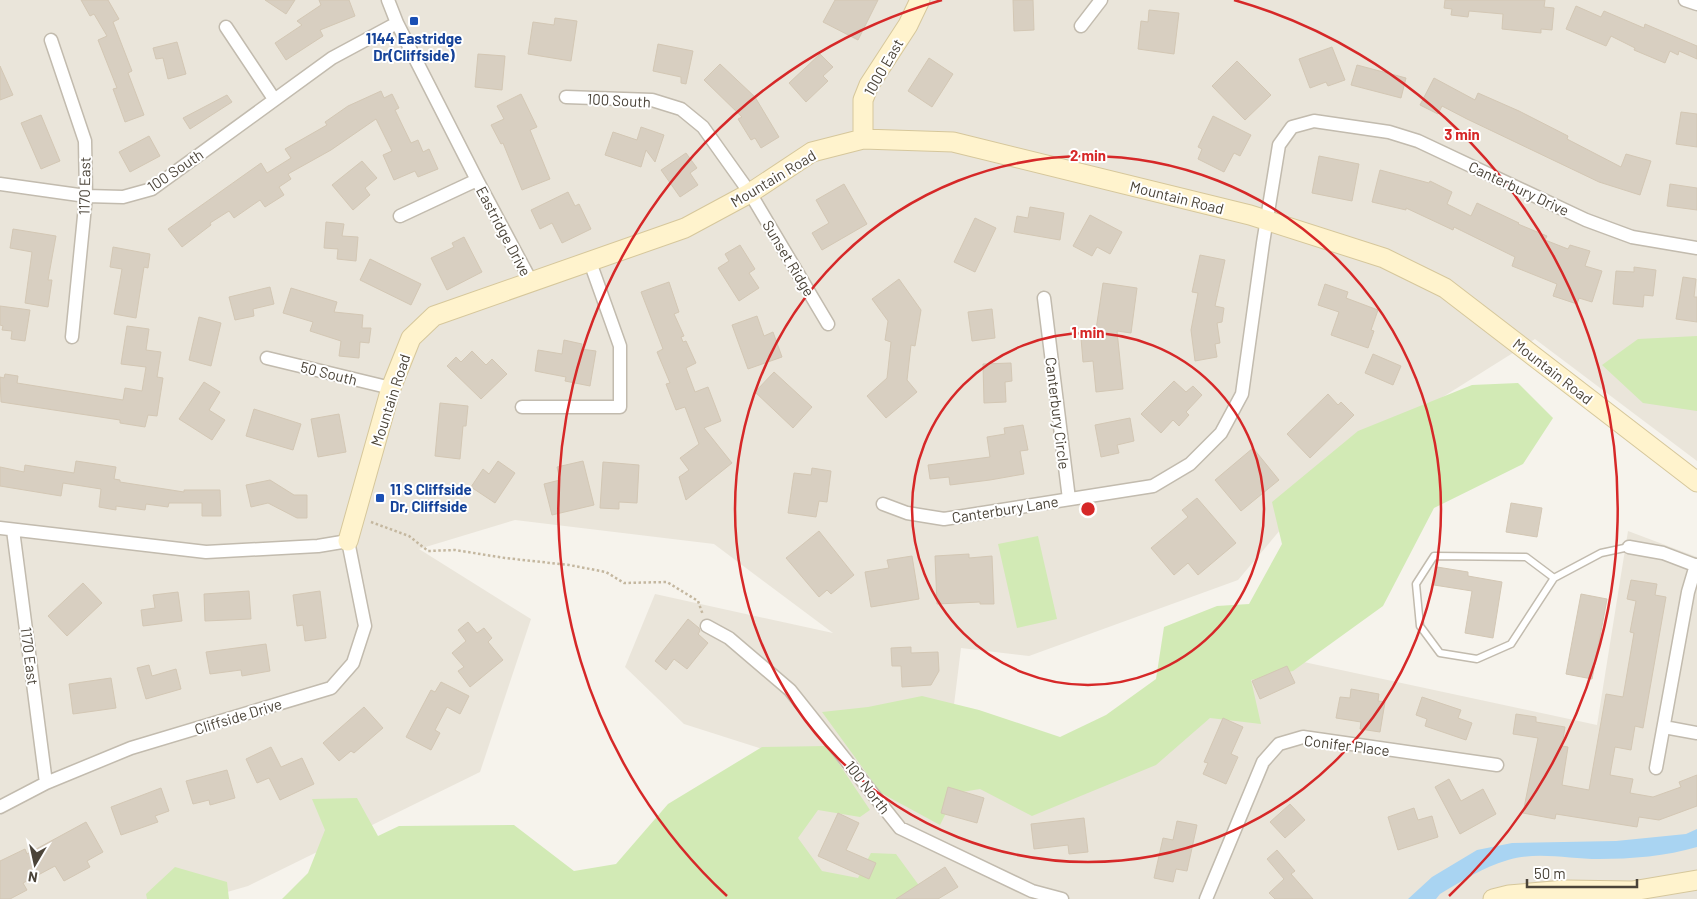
<svg xmlns="http://www.w3.org/2000/svg" width="1697" height="899" font-family="Barlow,sans-serif">
<style>
.residential{fill:#eae5da}
.green{fill:#d2eab5}
.water{fill:#a9d4f2}
.building{fill:#d8cfc1;stroke:#d3c7b4}
.lines{fill:none;stroke-linecap:round;stroke-linejoin:round}
.lane-casing{stroke:#c2bbae;stroke-width:9}
.street-casing{stroke:#c2bbae;stroke-width:15}
.secondary-casing{stroke:#d6c79b;stroke-width:21}
.path{stroke:#c4b79f;stroke-width:2.5;stroke-dasharray:2.5 2.5;stroke-linecap:butt}
.lane{stroke:#fff;stroke-width:6}
.street{stroke:#fff;stroke-width:12}
.secondary{stroke:#fff3cd;stroke-width:19}
.ring{fill:none;stroke:#d62828;stroke-width:2.5}
.transit-dot{fill:#1a4fb4;stroke:#fff;stroke-width:2}
.labels{text-anchor:middle;dominant-baseline:central;stroke-width:4;stroke-linejoin:round;paint-order:stroke}
.transit-label{font-size:15px;font-weight:bold;fill:#164399;stroke:#fff}
.street-label{font-size:15px;fill:#4b4439;stroke:#fff}
.centre{fill:#d62828;stroke:#fff;stroke-width:2.5}
.ring-label{font-size:15px;text-anchor:middle;font-weight:bold;fill:#d62828;stroke:#fff;stroke-width:4;stroke-linejoin:round;paint-order:stroke}
</style>
<rect width="100%" height="100%" fill="#f6f3ec"/>
<path class="residential" d="M0,0h1697v461l-162,-122 -199,125 -98,116 -209,76 -68,-8 -12,97 100,51 199,-146 349,75 31,-194 69,26v342h-927l18,-142 -104,-33 -59,-57 30,-73 178,39 -119,-89 -199,-24 -96,29 112,70 -51,153 -232,114 -45,13h-203z"/>
<path class="green" d="M1697,336v75l-54,-8 -41,-38 36,-26z
M1518,383l35,35 -30,46 -89,44 -51,98 -90,65 -42,9 10,44 -51,-6 -54,47 -124,51 -52,-27 -24,4 -16,32 -59,-32 -59,-81 46,-5 54,-11 57,14 81,27 46,-22 50,-36 8,-52 53,-21 32,-2 33,-60 -10,-42 86,-71 114,-46z
M1038,536l19,83 -40,9 -19,-84z
M827,746l43,64 -10,7 -42,-7 -20,28 24,33 36,7 13,-25 25,1 30,41 -3,4h-641l26,-26 17,-43 -13,-31 45,-1 21,38 21,-10 115,-1 60,46 42,-7 52,-60 94,-57z
M175,867l52,15 2,17h-82l-1,-5z"/>
<path class="water" d="M1697,829v18c-30,9 -66,12 -98,12 -30,0 -62,-8 -91,1 -25,7 -46,21 -68,34l-4,5h-28l24,-22 45,-27 35,-7 104,-2 70,-7z"/>
<path class="building" d="M81,0h27l11,19 -6,3 19,49 -4,2 16,42 -19,7 -12,-33 4,-1 -19,-48 9,-4 -13,-22 -4,2z
M265,0h30l-9,14z
M319,0h30l6,16 -35,14 3,6 -37,24 -11,-17 27,-18 -5,-4 24,-16z
M835,0h43l-20,40 -35,-18z
M1013,0h20l1,30 -20,1z
M1445,0h100l-1,7 10,1 -2,22 -11,-1v4l-39,-4 1,-15 -34,-3 -1,6 -17,-2 1,-6 -8,-1z
M1576,6l25,11 3,-6 40,17 1,-4 52,22v13l-18,-8 -1,4 -8,-4 -5,12 -31,-13 1,-2 -24,-12 -5,10 -40,-17z
M1149,10l30,3 -5,41 -36,-5 3,-28 7,1z
M555,18l22,3 -6,40 -43,-7 5,-32 21,3z
M177,42l9,32 -18,5 -5,-21 -7,1 -3,-11z
M658,44l35,7 -7,33 -5,-1v-6l-28,-6z
M1332,47l13,33 -17,6 -2,-4 -16,6 -11,-29z
M478,54l27,2 -3,34 -27,-3z
M820,54l13,13 -10,9 5,5 -22,21 -17,-19z
M929,58l24,16 -21,33 -24,-16z
M1237,61l34,34 -26,25 -33,-34z
M720,64l35,33 24,40 -18,11 -6,-10 -4,2 -13,-21 4,-2 -38,-37z
M1357,65l49,13 -5,20 -50,-13z
M0,66l13,29 -13,5z
M1434,78l41,22 3,-7 41,18 49,25 -1,3 54,28 5,-13 25,7 -11,34 -41,-13 -132,-63 -25,-13 -4,8 -18,-9z
M381,91l3,7 8,-4 7,14 -4,2 16,33 7,-3 5,12 6,-3 9,20 -20,8 -3,-6 -21,9 -11,-25 9,-4 -16,-32 -45,31 -43,24 3,5 -12,8 5,8 -19,12 -5,-7 -26,18 -5,-7 -19,12 1,2 -29,22 -14,-18 93,-66 6,10 24,-15 -6,-9 42,-24 -2,-3 23,-16z
M521,94l16,33 -7,3 20,49 -28,11 -19,-47 -2,1 -10,-19 13,-6 -7,-13z
M227,95l5,7 -42,27 -7,-11z
M1681,112l16,2v33l-21,-3z
M41,115l19,46 -19,8 -20,-46z
M1213,116l38,19 -11,21 -6,-3 -10,19 -26,-13 4,-10 -4,-2z
M641,127l23,8 -9,27 -9,-12 -5,17 -36,-12 8,-23 24,8z
M149,136l11,20 -30,16 -11,-20z
M686,153l11,15 -7,5 8,12 -18,12 -19,-27z
M1319,156l40,8 -7,37 -40,-8z
M362,161l15,17 -12,10 5,7 -17,15 -21,-25z
M1380,170l49,13 1,-2 22,11 -5,12 24,12 6,-13 42,20 -1,1 29,12 -2,4 23,9 2,-4 20,6 -5,15 17,5 -10,31 -13,-4 -2,6 -24,-8 4,-12 -45,-18 3,-9 -61,-30 -1,3 -47,-22v2l-34,-8z
M844,184l23,40 -45,26 -10,-17 17,-10 -13,-23z
M1670,184l27,4v22l-30,-4z
M568,192l7,14 4,-2 12,25 -29,14 -10,-20 -12,6 -9,-19z
M1030,207l34,6 -4,27 -46,-8 3,-16 11,2z
M1090,215l32,17 -12,22 -13,-7 -5,9 -19,-10z
M975,218l21,10 -21,44 -21,-10z
M326,222l18,2 -2,12 16,1 -2,24 -19,-2 1,-10 -14,-1z
M13,229l43,7 -8,44h4l-4,27 -23,-4 7,-51 -22,-4z
M464,237l18,35 -35,18 -16,-32 23,-11 -2,-4z
M740,245l15,24 -6,4 10,15 -20,13 -21,-33 11,-7 -4,-7z
M113,247l37,7 -2,14 -4,-1 -8,51 -22,-4 8,-45 -12,-2z
M1200,255l25,5 -10,46 9,2 -2,14 -5,1 3,20 -5,1 2,13 -22,4 -4,-31 7,-37 -6,-1z
M370,259l51,25 -10,21 -51,-25z
M1634,267l22,3 -3,26 -9,-1 -1,12 -30,-3 3,-33 18,1z
M1683,277l13,2 -2,18h3v25l-21,-3z
M899,279l22,31 -6,36 -4,-1 -4,35 10,12 -31,26 -19,-22 20,-18 4,-36 -6,-2 3,-19 -16,-22z
M669,282l10,30 -5,2 10,22 -3,1 2,5 3,-1 10,22 -10,5 9,24 13,-5 13,34 -17,7 28,35 -46,37 -7,-23 10,-7 -9,-12 19,-14 -14,-37 -9,3 -10,-26 4,-1 -13,-31 6,-3 -22,-57z
M1103,283l34,5 -6,45 -14,-2 6,58 -27,3 -3,-31 -10,1 -2,-24 14,-2z
M1325,284l23,8 -2,6 32,12 -7,20 3,1 -6,17 -37,-13 8,-23 -21,-7z
M270,287l4,17 -21,5 1,7 -19,4 -6,-23z
M291,288l46,14 -3,10 29,3 -1,13h9l-2,15 -9,-1 -1,16 -20,-2 2,-15 -31,-10 3,-9 -30,-9z
M0,306l30,4 -5,31 -14,-2 1,-8 -10,-1 1,-4 -3,-1z
M992,309l3,29 -23,3 -4,-29z
M757,316l7,20 9,-4 9,25 -34,12 -16,-44z
M199,317l22,6 -10,43 -22,-6z
M127,326l22,3 -3,21 15,2 -4,25 6,1 -6,38 -9,-1 -3,12 -25,-4v-3l-119,-18 -1,-25 4,1 1,-4 13,2 -1,7 106,17 2,-12 17,3 4,-24 -25,-3z
M564,340l18,4 -1,5 15,2 -6,35 -25,-5 1,-4 -31,-6 3,-21 24,4z
M472,351l14,14 6,-6 15,15 -26,25 -34,-33 9,-9 5,5z
M1373,354l28,12 -8,19 -28,-12z
M1011,363l1,18 -7,1 1,20 -22,1 -1,-39z
M774,372l38,35 -19,21 -38,-36z
M1174,381l12,11 7,-6 9,9 -16,17 3,3 -10,11 -6,-6 -12,13 -20,-19z
M204,382l16,10 -11,18 16,10 -13,20 -33,-21z
M1328,394l10,11 3,-3 13,13 -44,43 -23,-24z
M440,403l28,3 -2,20h-3l-3,33 -25,-3z
M254,409l47,15 -8,26 -47,-14z
M339,414l7,38 -28,5 -7,-38z
M1130,418l4,23 -17,4 2,8 -18,4 -6,-32z
M1023,425l5,25 -8,1 4,23 -34,6 -40,5 -1,-8 -19,2 -2,-14 62,-8 -3,-20 18,-3 -1,-6z
M1253,448l26,32 -38,31 -26,-31z
M76,461l40,6 -2,12 6,1v2l64,10v-2h36l1,26h-19v-13h-33l-1,4 -22,-3 -1,6 -29,-4v4l-17,-3 2,-18 -38,-6 -2,13 -61,-10v-19l24,5 1,-7 49,8z
M498,461l17,12 -20,30 -24,-16 12,-18 6,5z
M583,461l11,44 -42,10 -8,-31 16,-4 -3,-13z
M603,462l36,3 -2,38 -18,-1v7l-19,-1z
M812,468l19,3 -4,31 -8,-1 -3,16 -28,-4 6,-40 17,2z
M270,480l24,15h13v23h-10l-29,-15 -17,4 -5,-22z
M1197,498l39,45 -38,32 -10,-12 -14,12 -23,-27 37,-31 -6,-7z
M1511,503l31,5 -5,29 -31,-5z
M819,531l35,44 -23,19 -4,-4 -8,7 -33,-39z
M969,554v4l23,-2 2,48h-14v-2l-43,2 -2,-48z
M912,556l7,43 -48,8 -6,-35 24,-4 -2,-8z
M1437,567l31,5v4l34,6 -9,56 -28,-5 7,-42 -38,-6z
M1631,580l26,4 -2,11 11,2 -23,131 -8,-2 -4,24 -16,-3 -5,28 23,4 -3,14 23,4 28,-10 -2,-5 18,-7v31l-38,14 -20,-3 -2,10 -81,-13 -1,5 -32,-6 15,-75 -25,-4 3,-20 20,3v5l29,5 -3,19 6,1 -6,38 27,5 17,-96 17,3 11,-64 -4,-1 6,-31 -9,-2z
M83,583l19,20 -35,33 -19,-20z
M249,591l2,28 -46,2 -1,-27z
M320,591l6,47 -21,3 -2,-16 -6,1 -4,-31z
M178,592l4,29 -39,5 -2,-16 14,-2 -2,-13z
M1581,594l26,5 -15,80 -26,-5z
M688,619l11,9 1,3 -2,3 10,9 -21,26 -13,-10 -8,11 -11,-9z
M468,622l9,11 7,-5 8,10 -4,4 15,18 -33,27 -12,-16 6,-4 -12,-14 14,-12 -8,-11z
M266,644l4,27 -28,5 -1,-6 -31,4 -4,-22z
M911,647v6l27,-1 1,19 -8,14 -29,2 -1,-21h-9l-1,-18z
M149,665l3,11 24,-7 5,20 -35,10 -9,-31z
M1287,666l8,17 -35,16 -8,-18z
M111,678l5,30 -43,6 -4,-30z
M441,682l28,14 -9,18 -13,-7 -12,23 5,3 -9,17 -25,-13 25,-47 4,2z
M1351,689l28,5 -1,7 7,1 -5,30 -20,-3 1,-7 -25,-4 4,-21 10,1z
M1422,697l39,13 -3,8 14,5 -6,17 -41,-14 2,-7 -11,-4z
M364,707l19,21 -29,25 -3,-2 -12,10 -16,-18z
M1223,718l20,9 -12,27 7,3 -12,27 -23,-10 5,-11 -4,-1z
M271,747l10,20 21,-9 12,26 -34,16 -11,-22 -12,5 -11,-24z
M227,770l8,28 -25,7 -1,-5 -16,4 -7,-23z
M1449,779l12,22 22,-12 13,25 -36,20 -25,-47z
M948,787l36,11 -7,25 -36,-10z
M161,788l8,23 -14,5 3,6 -37,13 -10,-28z
M1290,804l15,16 -20,18 -15,-16z
M1414,808l4,12 14,-4 6,21 -40,13 -10,-33z
M838,813l21,10 -13,27 30,13 -7,16 -51,-23z
M1084,818l4,34 -19,2 -1,-9 -34,4 -3,-25z
M1177,821l20,4 -10,46 -11,-2 -3,13 -19,-4 9,-40 10,2z
M86,822l17,30 -16,9 3,6 -26,14 -9,-15 -32,17 4,7 -17,9h-10v-38l25,-12 2,5z
M1277,850l18,21 -4,3 22,25h-38l-6,-6 15,-14 -17,-20z
M945,867l13,20 -20,12h-42z"/>
<g class="lines">
<defs>
<path id="lane" d="M1554,578l-28,-21 -92,-1 -18,28 4,42 20,27 37,6 34,-15 43,-66 47,-25 28,-6"/>
<path id="street" d="M388,0l9,23 80,157 54,101
M1685,0l12,4
M1081,26l20,-26
M226,27l48,72
M51,40l34,101 1,55 -14,141
M566,97l86,3 29,9 22,18 47,66 78,131
M0,184l86,12 37,1 29,-8 180,-131 65,-35
M400,216l77,-36
M1044,298l25,201
M267,358l124,30
M522,407h98v-61l-30,-84
M883,504l24,9 37,6 209,-33 37,-22 31,-31 21,-39 21,-151 16,-98 13,-18 22,-6 75,11 29,9 168,79 46,17 65,11
M0,528l206,24 112,-6 30,-5 17,85 -12,37 -22,25 -200,60 -85,35 -46,24
M13,530l33,253
M1629,547l34,6 34,13
M707,626l22,12 61,52 110,138 132,63 30,8
M1664,727l33,6
M1656,768l32,-176 8,-27
M1206,899l57,-137 16,-18 24,-7 194,28"/>
<path id="secondary" d="M863,139v-39l6,-15 39,-60 12,-25
M348,541l43,-153 20,-50 23,-22 251,-88 65,-35 62,-41 51,-13 90,3 297,73 134,43 61,30 252,194
M1493,899l16,-4 56,-5 67,1 65,-11"/>
</defs>
<use href="#lane" class="lane-casing"/>
<use href="#street" class="street-casing"/>
<use href="#secondary" class="secondary-casing"/>
<path class="path" d="M371,522l38,14 19,15 27,-1 50,8 64,7 37,7 18,11 43,-1 31,19 5,14"/>
<use href="#lane" class="lane"/>
<use href="#street" class="street"/>
<use href="#secondary" class="secondary"/>
</g>
<g class="ring">
<circle cx="1088" cy="509" r="176"/>
<circle cx="1088" cy="509" r="353"/>
<path d="M727 896A529 529 0 0 1 942 0M1234 0A529 529 0 0 1 1449 896"/>
</g>
<g class="transit-dot">
<rect x="409" y="16" width="10" height="10" rx="2.5"/>
<rect x="375" y="493" width="10" height="10" rx="2.5"/>
</g>
<g class="labels">
<g class="transit-label">
<text x="414" y="38">1144 Eastridge<tspan x="414" dy="17">Dr(Cliffside)</tspan></text>
<text x="390" y="489" text-anchor="start">11 S Cliffside<tspan x="390" dy="17">Dr, Cliffside</tspan></text>
</g>
<g class="street-label">
<text transform="translate(883 67) rotate(-60)">1000 East</text>
<text transform="translate(619 100) rotate(3)">100 South</text>
<text transform="translate(175 170) rotate(-34)">100 South</text>
<text transform="translate(773 178) rotate(-31)">Mountain Road</text>
<text transform="translate(84 186) rotate(-89)">1170 East</text>
<text transform="translate(1519 188) rotate(25)">Canterbury Drive</text>
<text transform="translate(1177 197) rotate(14)">Mountain Road</text>
<text transform="translate(504 231) rotate(62)">Eastridge Drive</text>
<text transform="translate(789 258) rotate(59)">Sunset Ridge</text>
<text transform="translate(1553 371) rotate(38)">Mountain Road</text>
<text transform="translate(329 373) rotate(14)">50 South</text>
<text transform="translate(390 400) rotate(-72)">Mountain Road</text>
<text transform="translate(1058 413) rotate(83)">Canterbury Circle</text>
<text transform="translate(1005 509) rotate(-9)">Canterbury Lane</text>
<text transform="translate(30 656) rotate(83)">1170 East</text>
<text transform="translate(238 716) rotate(-17)">Cliffside Drive</text>
<text transform="translate(1347 745) rotate(7)">Conifer Place</text>
<text transform="translate(868 787) rotate(52)">100 North</text>
</g>
</g>
<circle cx="1088" cy="509" r="8" class="centre"/>
<g class="ring-label">
<text x="1462" y="140">3 min</text>
<text x="1088" y="161">2 min</text>
<text x="1088" y="338">1 min</text>
</g>
<g transform="translate(35 864) rotate(189)" stroke="#ffffff" stroke-width="4" paint-order="stroke">
<path d="M0-4L9 19L0 12L-9 19Z" fill="#4b4439"/>
<text y="-8" font-size="14" font-weight="bold" text-anchor="middle" fill="#4b4439">N</text>
</g>
<path d="M1527 879v8h110v-8" fill="none" stroke="#4b4439" stroke-width="2.5"/>
<text x="1534" y="879" font-size="15" fill="#4b4439" stroke="#ffffff" stroke-width="4" paint-order="stroke">50 m</text>
</svg>
